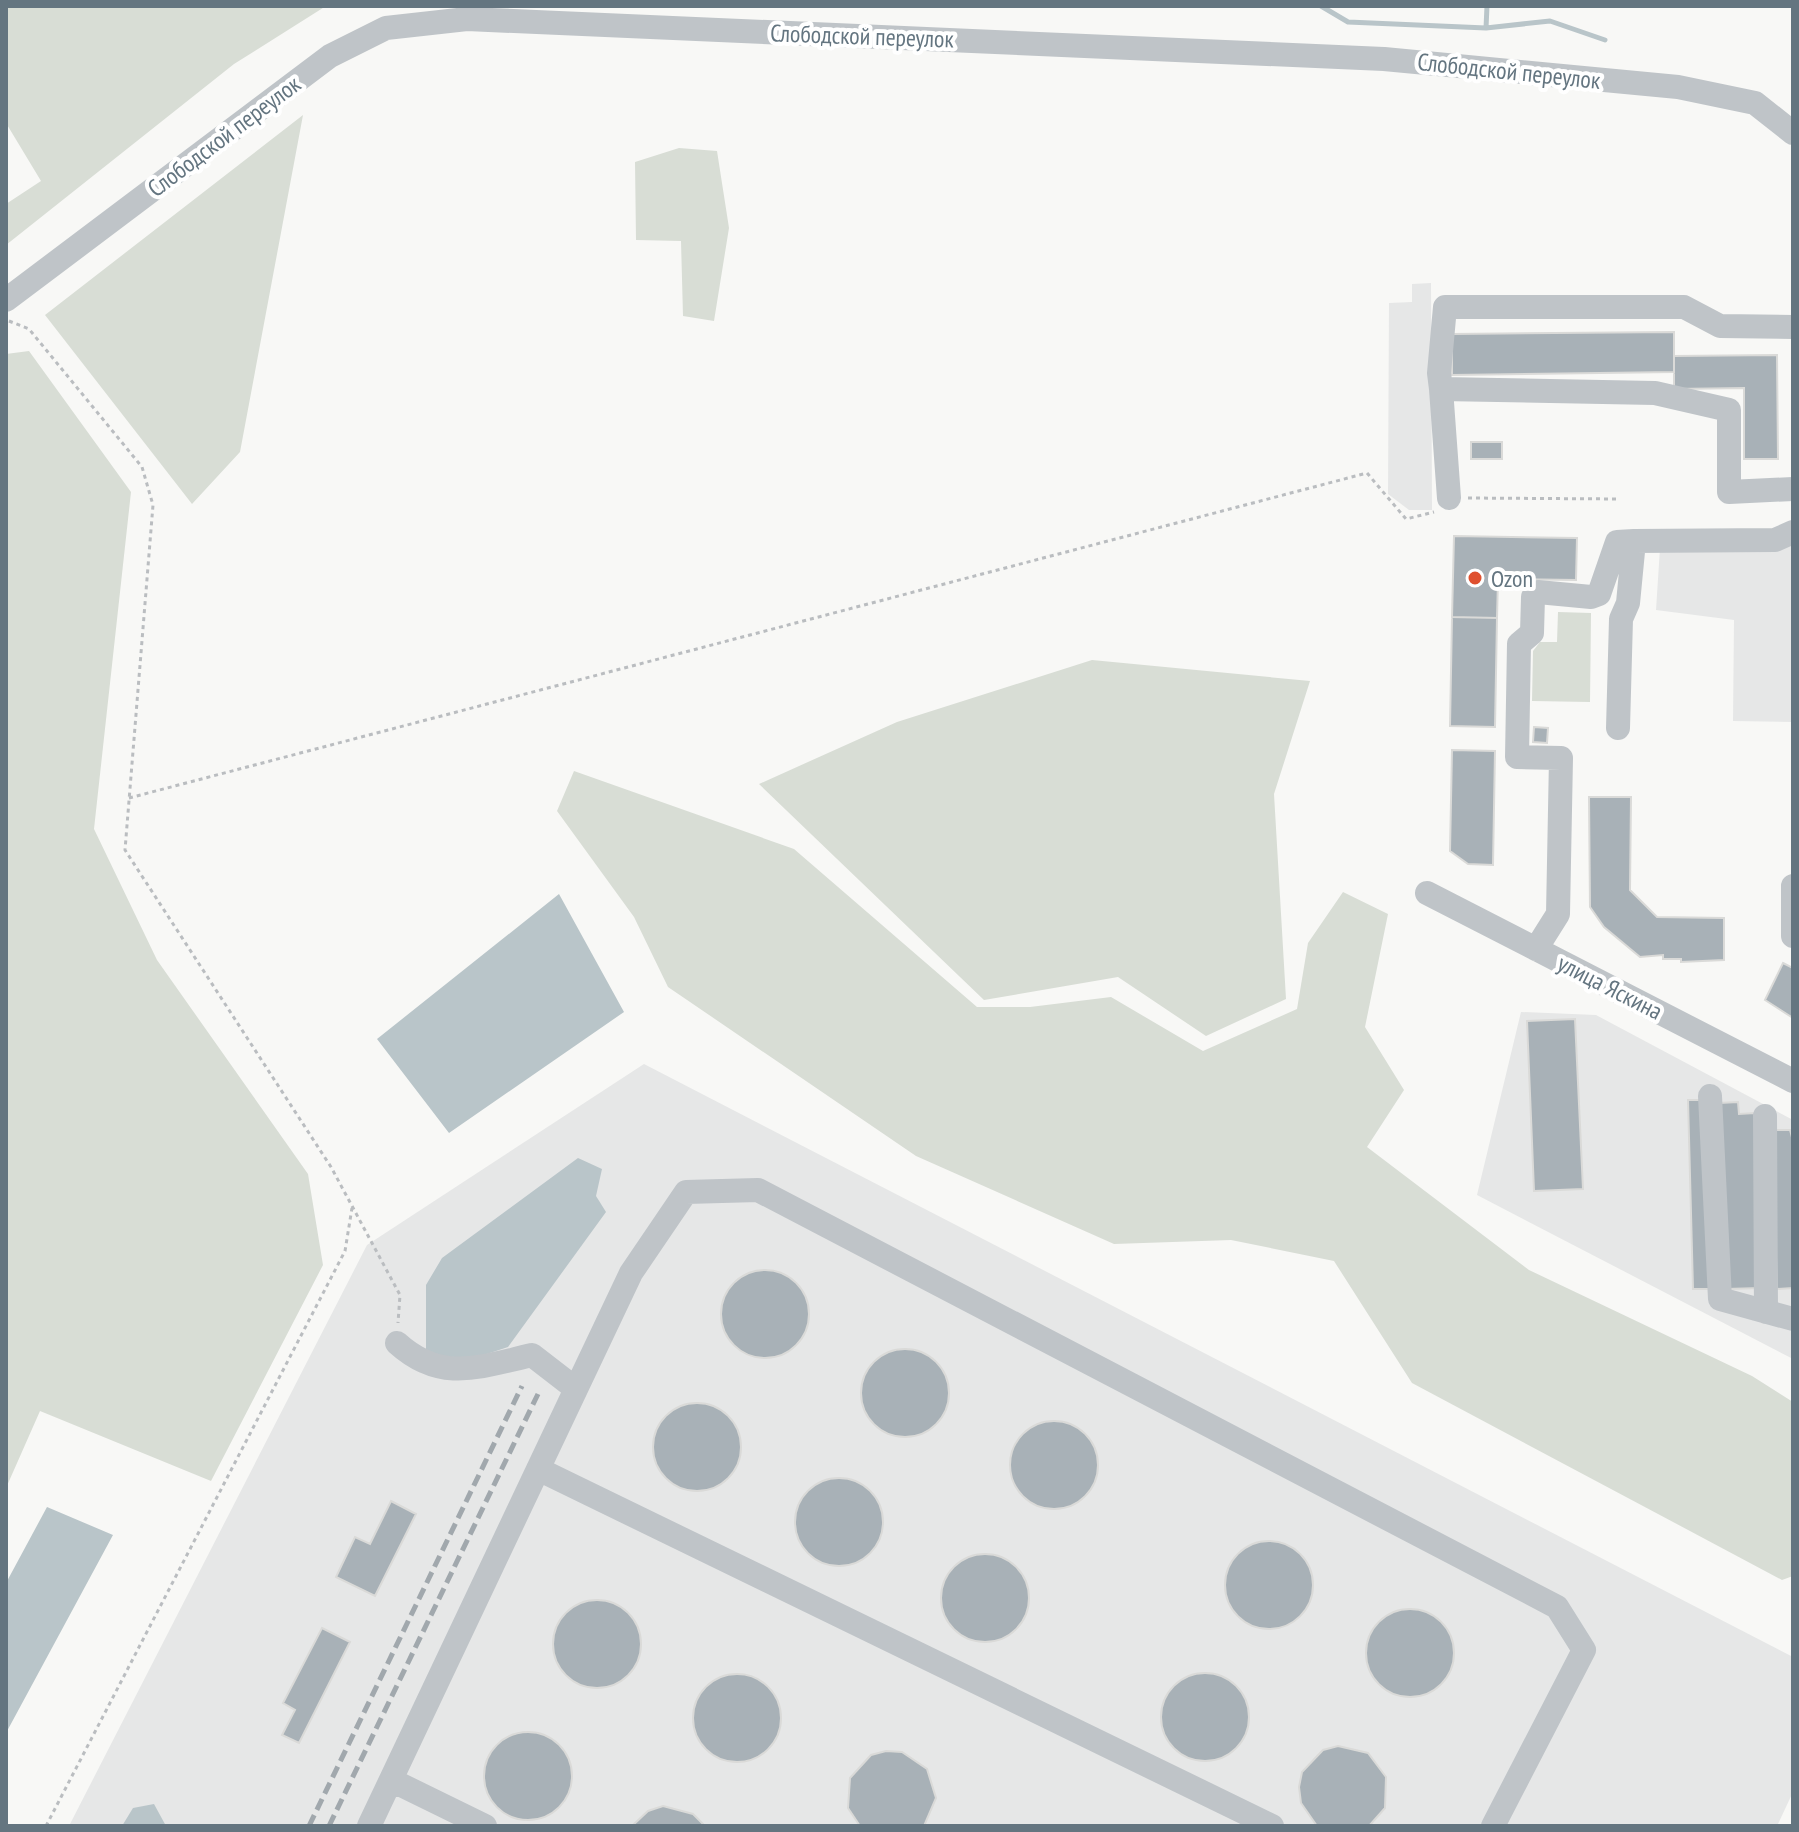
<svg xmlns="http://www.w3.org/2000/svg" width="1799" height="1832" font-family="'PT Sans Narrow',sans-serif">
<style>
.built{fill:#e6e7e7}
.green{fill:#d8ddd5}
.water{fill:#b9c5c9}
.lines{fill:none;stroke-linecap:round;stroke-linejoin:round}
.stream{stroke:#b9c5c9;stroke-width:5}
.building{fill:#a8b1b7;stroke:#dadad8;stroke-width:2}
.path{stroke:#babdc0;stroke-width:3;stroke-dasharray:4 4;stroke-linecap:butt}
.minor{stroke:#bfc4c8;stroke-width:24}
.rail{stroke:#a1a8ad;stroke-width:5;stroke-dasharray:12 6;stroke-linecap:butt}
.poi-dot{fill:#df502f;stroke:#fff;stroke-width:3}
.labels{text-anchor:middle;dominant-baseline:central;stroke-width:8;stroke-linejoin:round;paint-order:stroke}
.street-label{font-size:24px;fill:#647580;stroke:#fff}
.poi-label{font-size:24px;fill:#647580;stroke:#fff;text-anchor:start}
</style>
<rect width="100%" height="100%" fill="#f8f8f6"/>
<path class="built" d="M1431,283l1,227h-23l-21,-16 1,-191 23,-1v-18z
M1793,544v178l-60,-1 1,-101 -78,-10 4,-62z
M1521,1012l75,3 197,105v239l-316,-164z
M644,1064l1149,593v135l-16,34h-1708l298,-581z"/>
<path class="green" d="M6,6h320l-92,58 -228,181v-41l35,-23 -35,-58z
M303,115l-63,337 -48,52 -147,-189z
M679,148l38,3 12,77 -15,93 -31,-5 -2,-75 -45,-1 -1,-78z
M29,351l102,141 -37,337 63,131 151,214 15,91 -112,216 -171,-70 -34,77v-1134z
M1558,612l33,1 -1,89 -58,-1 1,-50 7,-9h17z
M1092,660l218,21 -36,113 12,205 -80,37 -88,-59 -134,23 -225,-216 138,-62z
M574,771l220,78 183,158h53l81,-10 92,54 94,-42 11,-66 35,-51 45,22 -23,113 39,63 -37,57 162,123 223,106 41,26v174l-11,4 -370,-197 -78,-122 -103,-21 -117,4 -198,-88 -248,-169 -34,-70 -77,-106z"/>
<path class="water" d="M559,894l65,118 -175,121 -72,-94z
M578,1158l24,11 -6,27 10,16 -98,135 -45,15 -37,-10v-67l16,-27z
M47,1507l66,28 -107,198v-150z
M154,1804l12,22h-44l11,-18z"/>
<g class="lines">
<path class="stream" d="M1321,6l27,16 138,6 64,-7 55,19
M1486,28l1,-22"/>
</g>
<path class="building" d="M1674,332v40l-222,3v-41z
M1777,355l1,104h-34v-71l-70,1v-33z
M1471,442h31v17h-31z
M1454,536l123,2 -1,42 -78,-1 -1,39 -45,-1z
M1452,617l45,1 -2,109 -45,-1z
M1534,727l14,1 -1,15 -14,-1z
M1452,750l43,1 -2,114 -25,-1 -18,-13z
M1589,797h42l-1,93 27,27 67,1v42l-43,2v-3h-18v-4l-23,2 -36,-30 -14,-20z
M1783,963l10,5v50l-28,-18z
M1575,1019l8,170 -49,2 -7,-170z
M1688,1100h16l6,189h-17z
M1738,1102l1,12 16,-1 6,175 -35,1 -7,-186z
M1772,1130h18l3,11v147l-16,1z
M721 1314a44 44 0 1 1 88 0a44 44 0 1 1-88 0Z
M861 1393a44 44 0 1 1 88 0a44 44 0 1 1-88 0Z
M653 1447a44 44 0 1 1 88 0a44 44 0 1 1-88 0Z
M1010 1465a44 44 0 1 1 88 0a44 44 0 1 1-88 0Z
M795 1522a44 44 0 1 1 88 0a44 44 0 1 1-88 0Z
M391,1501l25,13 -41,82 -39,-19 19,-40 15,7z
M1225 1585a44 44 0 1 1 88 0a44 44 0 1 1-88 0Z
M941 1598a44 44 0 1 1 88 0a44 44 0 1 1-88 0Z
M553 1644a44 44 0 1 1 88 0a44 44 0 1 1-88 0Z
M1366 1653a44 44 0 1 1 88 0a44 44 0 1 1-88 0Z
M322,1628l28,14 -51,101 -17,-8 13,-25 -12,-7z
M1161 1717a44 44 0 1 1 88 0a44 44 0 1 1-88 0Z
M693 1718a44 44 0 1 1 88 0a44 44 0 1 1-88 0Z
M484 1776a44 44 0 1 1 88 0a44 44 0 1 1-88 0Z
M1338,1746l30,7 18,24 -1,31 -16,18h-52l-16,-23 -2,-16 3,-15 21,-22z
M886,1751l16,1 25,17 9,29 -12,28h-64l-12,-18 2,-30 21,-23z
M663,1806l30,8 12,12h-73l16,-15z"/>
<g class="lines">
<path class="path" d="M9,321l20,8 113,138 11,38 -28,345 206,317 69,128 -2,28
M1468,498l152,1
M129,798l1238,-325 39,46 28,-7
M46,1826l299,-575 7,-43"/>
<path class="minor" d="M6,300l324,-244 56,-28 81,-9 917,40 294,28 77,16 38,30
M1441,389l-2,-16 6,-66h239l36,19 73,1
M1449,498l-8,-109 214,4 74,17v82l64,-3
M1618,728l3,-109 7,-16 6,-62 141,-1 18,-8
M1793,886v50
M1427,893l366,188
M1536,949l22,-35 3,-156 -44,-1 2,-113 13,-11 1,-36 5,-5 53,5 8,-3 18,-52 17,-1
M1710,1096l10,203 73,20
M1765,1116l1,196
M576,1389l55,-116 55,-81 72,-2 799,417 27,43 -91,176
M538,1469l734,357
M391,1780l94,46
M369,1826l207,-437 -44,-34c-53,12 -91,28 -135,-12"/>
<path class="rail" d="M309,1826l213,-440
M329,1826l209,-432"/>
</g>
<circle class="poi-dot" cx="1475" cy="578" r="8"/>
<g class="labels">
<g class="street-label">
<text transform="translate(862 36) rotate(2)">Слободской переулок</text>
<text transform="translate(1509 71) rotate(6)">Слободской переулок</text>
<text transform="translate(224 136) rotate(-37)">Слободской переулок</text>
<text transform="translate(1610 987) rotate(27)">улица Яскина</text>
</g>
<g class="poi-label">
<text x="1491" y="578">Ozon</text>
</g>
</g>
<rect width="1799" height="1832" fill="none" stroke="#647580" stroke-width="16"/>
</svg>
